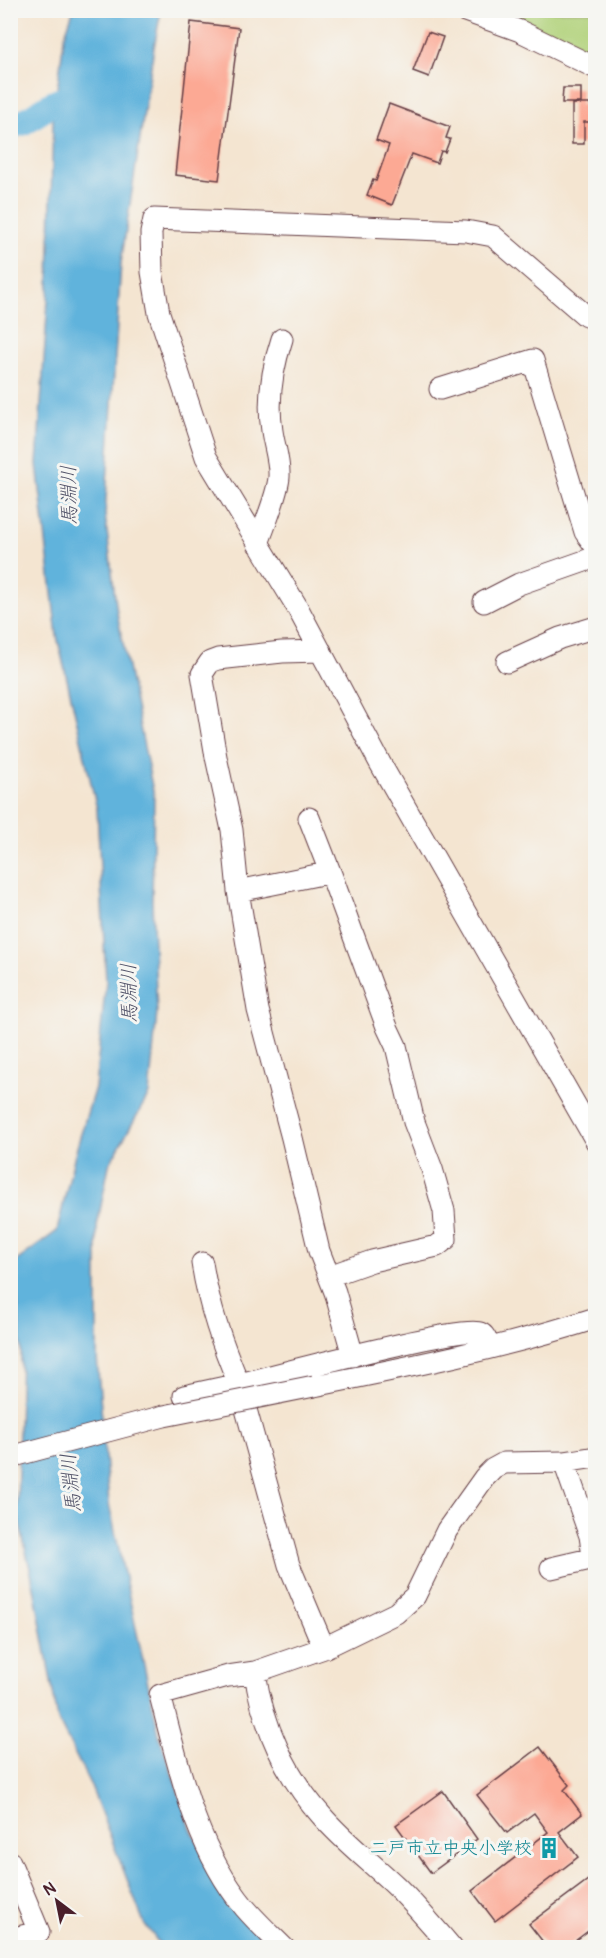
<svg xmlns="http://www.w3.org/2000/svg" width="606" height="1958" font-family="Pangolin,'Klee One',sans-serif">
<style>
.green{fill:#b1d27a;stroke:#7e7852;stroke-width:1.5}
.water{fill:#61b3dc;stroke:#566984;stroke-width:1.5}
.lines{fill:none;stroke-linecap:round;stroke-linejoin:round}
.river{stroke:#61b3dc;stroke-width:26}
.building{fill:#fca994}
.minor-casing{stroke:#643d44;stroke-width:23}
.minor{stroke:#fff;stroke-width:21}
.minor-bridge-casing{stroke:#643d44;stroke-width:23;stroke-linecap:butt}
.minor-bridge{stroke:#fff;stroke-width:21}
.labels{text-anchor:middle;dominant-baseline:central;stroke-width:6;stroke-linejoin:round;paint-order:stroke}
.culture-label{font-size:18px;fill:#0d838f;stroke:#f6f6f2;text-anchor:end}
.water-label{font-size:20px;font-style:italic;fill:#525369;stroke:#f6f6f2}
</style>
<rect width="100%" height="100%" fill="#f6f6f2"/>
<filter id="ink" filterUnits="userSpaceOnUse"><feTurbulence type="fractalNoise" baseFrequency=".0167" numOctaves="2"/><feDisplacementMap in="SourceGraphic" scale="12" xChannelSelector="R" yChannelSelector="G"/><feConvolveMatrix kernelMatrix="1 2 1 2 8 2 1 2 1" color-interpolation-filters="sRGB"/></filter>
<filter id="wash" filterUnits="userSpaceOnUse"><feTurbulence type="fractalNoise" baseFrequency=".008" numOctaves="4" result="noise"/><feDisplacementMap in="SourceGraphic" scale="24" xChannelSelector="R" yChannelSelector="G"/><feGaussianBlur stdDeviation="1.35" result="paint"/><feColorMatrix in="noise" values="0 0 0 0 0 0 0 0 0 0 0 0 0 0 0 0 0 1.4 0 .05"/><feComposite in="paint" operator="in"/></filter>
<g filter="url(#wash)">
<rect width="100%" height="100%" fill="#f4e5d1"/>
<path class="green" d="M457,11h138v53z"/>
<path class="water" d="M73,11h88l-7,36 -33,216 -16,252 12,98 37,183 -2,105 5,112 -8,81 -40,71 -12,61v132l12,146 51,235 31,90 40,78 45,40h-114l-18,-24 -54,-139 -32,-64 -25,-138 -16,-70 4,-159 -6,-91 42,-31 18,-77 20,-67 11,-106 -9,-172 -40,-173 -20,-172 12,-180 4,-163 11,-83z"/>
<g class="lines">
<path class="river" d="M10,126l12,-3 30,-19 36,-15"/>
</g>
<g id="blocks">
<path class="building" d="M191,22l48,6 -20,152 -44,-5z
M428,32l15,5 -14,40 -16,-6z
M563,88h18v15h-19z
M389,104l61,23 -4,11 4,1 -5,13 -4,-1 -4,12 -25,-9 -20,51 -25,-10 6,-15 3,1 13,-36 -13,-5z
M572,104h24v18h-12v22h-12z
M540,1747l29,38 -5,5 18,24 -23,18 19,25 -83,64 -23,-30 76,-59 -14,-19 -27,20 -30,-38z
M443,1791l34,48 -46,34 -35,-48z
M596,1874v51l-29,22h-20l-18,-23z"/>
</g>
</g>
<g filter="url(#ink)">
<use href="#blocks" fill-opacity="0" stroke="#643d44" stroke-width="1.5"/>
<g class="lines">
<defs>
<path id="minor" d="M462,10l58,21 76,37
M596,318l-10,-2 -93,-80 -27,-5 -312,-12 -3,14 1,39 7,41 47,144 90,148 84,158 216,378
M440,389l93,-29 52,172 11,15
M258,544c6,-18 20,-50 21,-67 1,-16 -5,-31 -7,-46 -5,-32 0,-62 10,-92
M484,602l35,-18 77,-27
M321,651l-39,1 -64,7 -8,3 -8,12 14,83 16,73 6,61 20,119 34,128 27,113 16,41 18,64
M507,662l53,-24 36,-11
M309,818l23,59
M238,891l84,-17 10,3 55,150 9,19 18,76 18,47 12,42 2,28 -9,7 -65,15 -43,15
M314,1386c95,-19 190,-38 282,-68
M184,1396l55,-12c-17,-40 -30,-77 -37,-121
M551,1568l35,-8 7,-4 -3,-20 -26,-74
M324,1648l-35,-83 -50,-181c32,-8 223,-59 241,-51 6,2 7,10 9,15
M255,1672l-27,4 -68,19c19,73 35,153 85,213 12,14 26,27 39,40
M10,1862l29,70 -29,7
M452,1948c-18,-21 -36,-42 -55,-61 -25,-24 -54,-46 -76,-72 -35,-39 -59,-91 -66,-143l69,-24 72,-35 19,-17 32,-66 37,-52 9,-9 11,-6 60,-1 32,-5"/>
</defs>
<use href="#minor" class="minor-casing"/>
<use href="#minor" class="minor"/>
<defs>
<path id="minor-bridge" d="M10,1457l154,-41 150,-30"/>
</defs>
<use href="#minor-bridge" class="minor-bridge-casing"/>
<use href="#minor-bridge" class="minor-bridge"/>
</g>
</g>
<defs>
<symbol id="building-bare" viewBox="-9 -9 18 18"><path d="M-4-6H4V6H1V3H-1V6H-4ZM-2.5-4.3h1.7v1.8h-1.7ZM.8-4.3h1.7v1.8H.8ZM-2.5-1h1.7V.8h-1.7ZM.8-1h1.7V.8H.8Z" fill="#0f9aa8" stroke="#f6f6f2" stroke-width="2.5" paint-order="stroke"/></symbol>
</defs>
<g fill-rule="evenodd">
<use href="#building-bare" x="534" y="1833" width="30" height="30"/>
</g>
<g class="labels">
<g class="culture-label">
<text x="532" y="1848">二戸市立中央小学校</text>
</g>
<g class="water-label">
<text transform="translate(69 495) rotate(-91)">馬淵川</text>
<text transform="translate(129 993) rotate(-91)">馬淵川</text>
<text transform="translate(71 1483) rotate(-96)">馬淵川</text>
</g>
</g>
<rect width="606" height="1958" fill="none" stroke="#f6f6f2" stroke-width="36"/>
<g transform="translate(57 1901) rotate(328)" stroke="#f6f6f2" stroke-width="4.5" paint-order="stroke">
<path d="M0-4.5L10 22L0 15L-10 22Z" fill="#4a1f2b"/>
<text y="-9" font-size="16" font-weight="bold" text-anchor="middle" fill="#4a1f2b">N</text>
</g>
</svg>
